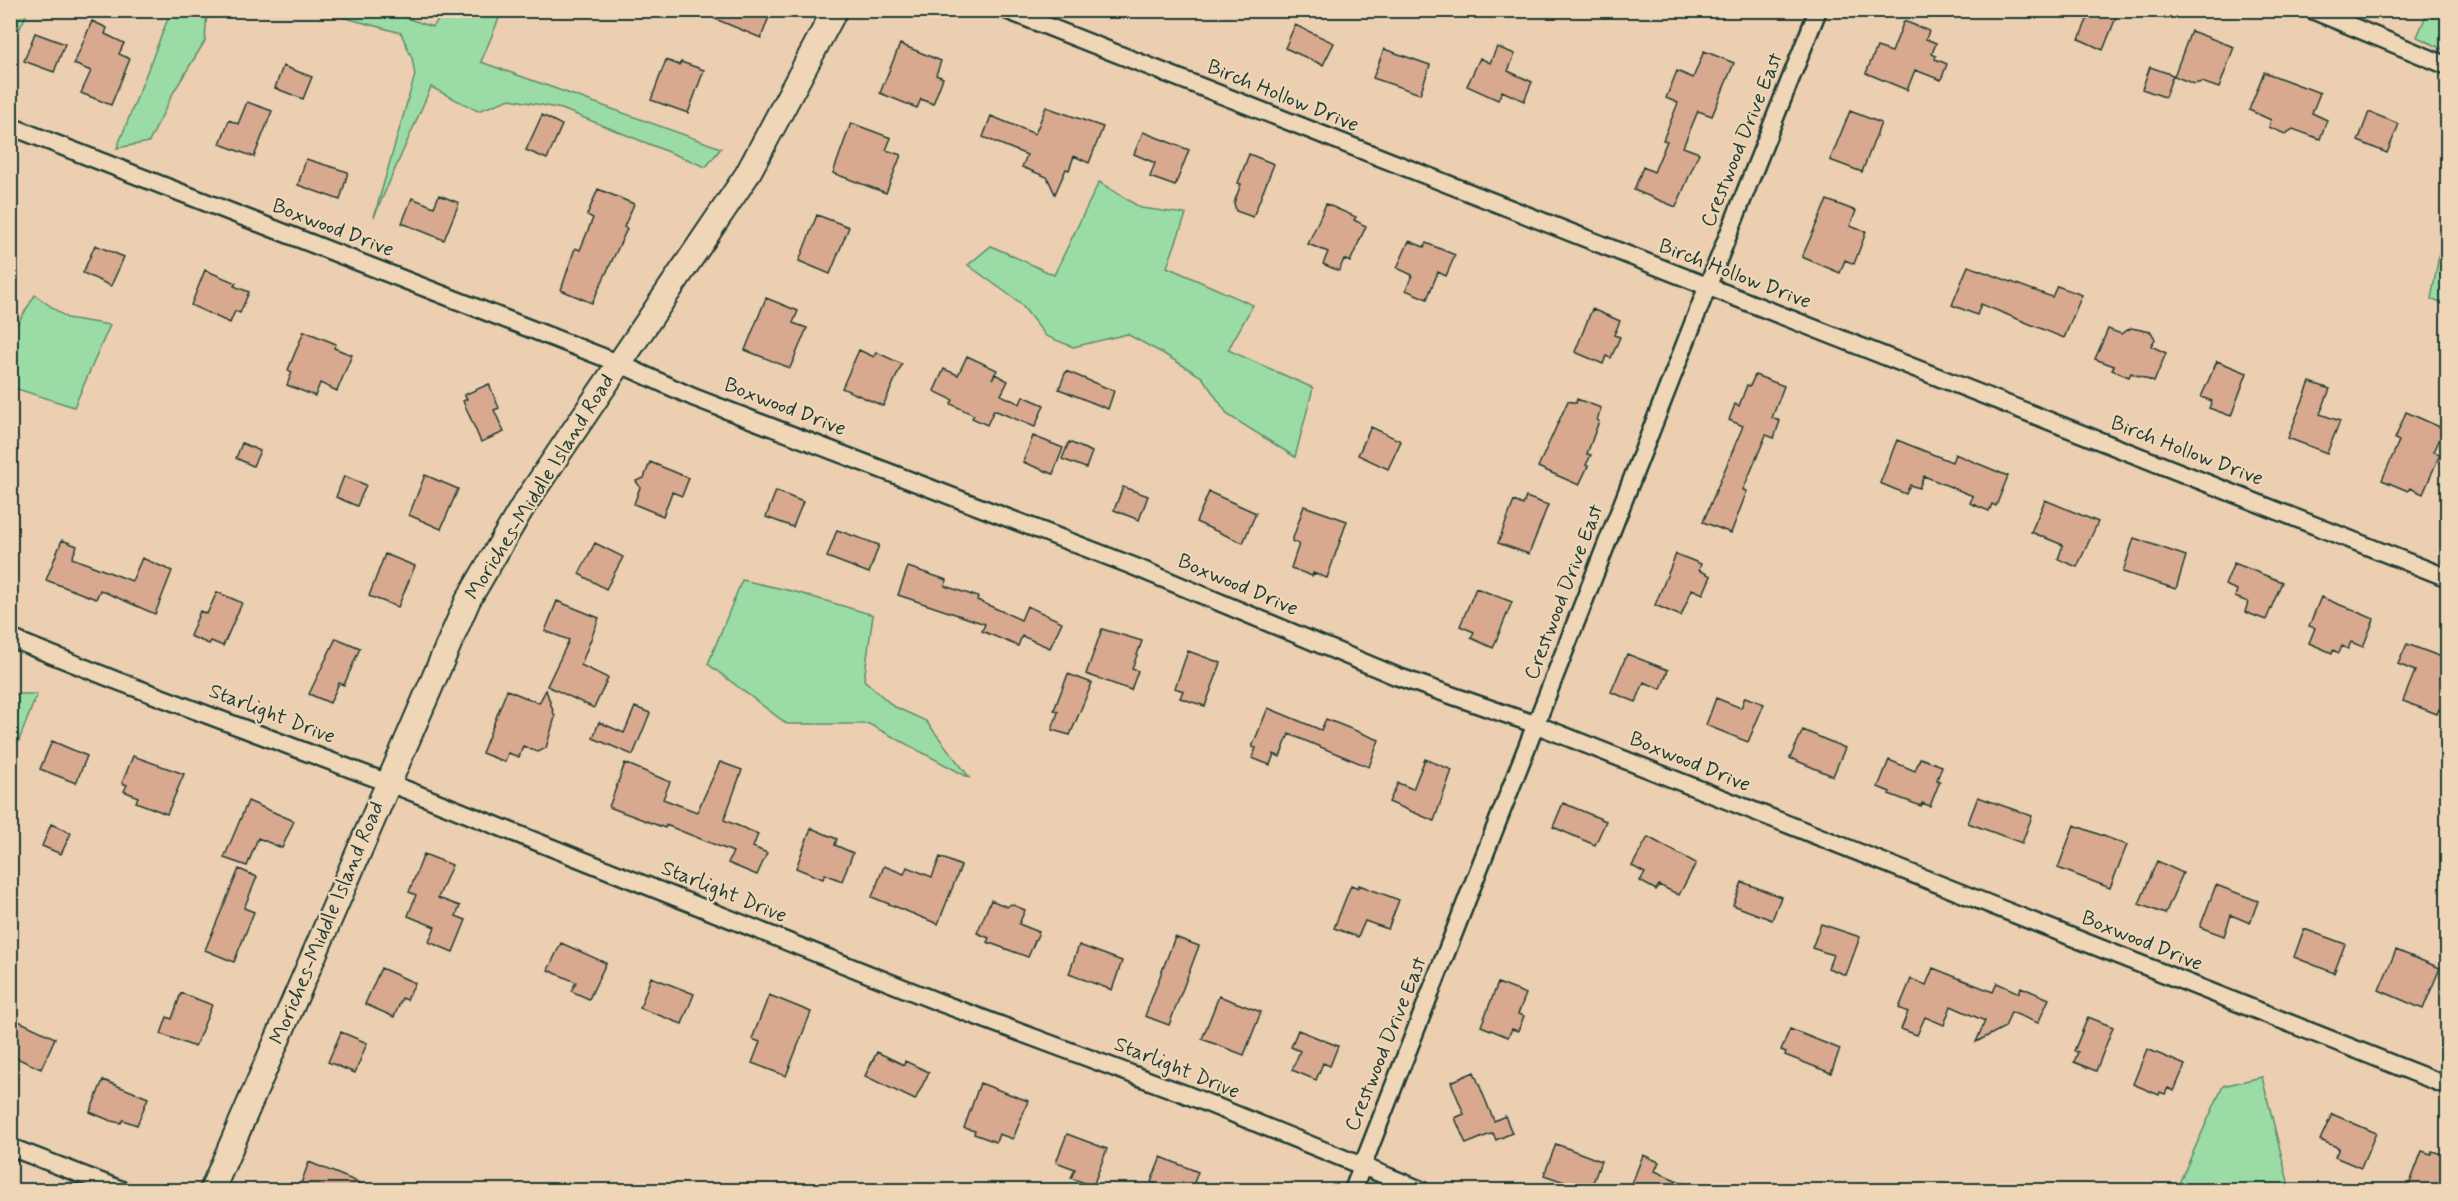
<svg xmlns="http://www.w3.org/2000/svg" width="2458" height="1201" font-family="Mynerve,sans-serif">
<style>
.green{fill:#9bdca6;stroke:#5d8c6d;stroke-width:1.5}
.building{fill:#d8a98f;stroke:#1f3d34;stroke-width:1.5}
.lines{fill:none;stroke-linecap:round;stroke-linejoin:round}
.minor-casing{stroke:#1f3d34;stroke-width:21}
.secondary-casing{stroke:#1f3d34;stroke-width:28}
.minor{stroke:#efd6b7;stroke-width:16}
.secondary{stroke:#efd6b7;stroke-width:24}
.labels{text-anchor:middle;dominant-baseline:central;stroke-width:4.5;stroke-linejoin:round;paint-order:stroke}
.street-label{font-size:21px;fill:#1f3d34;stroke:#efd6b7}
</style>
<rect width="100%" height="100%" fill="#ecceb0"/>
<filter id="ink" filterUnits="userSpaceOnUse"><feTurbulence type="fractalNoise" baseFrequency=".0167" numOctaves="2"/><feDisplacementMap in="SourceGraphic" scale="12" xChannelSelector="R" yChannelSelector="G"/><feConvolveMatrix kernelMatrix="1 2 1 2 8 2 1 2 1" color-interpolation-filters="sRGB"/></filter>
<g filter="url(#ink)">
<path class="green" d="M11,10l17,1 -17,36 -1,-36z
M171,11h36l-2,30 -32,52 -24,49 -32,6z
M320,11h66l47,16 11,-16h58l-21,51 240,86 -15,19 -144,-58 -52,-10 -32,12 -47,-24 -57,130 41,-142 -3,-17 -11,-25z
M2428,11h19v40l-30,-14z
M1099,182l42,26 45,6 -19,53 86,38 -25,45 85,38 -18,69 -67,-42 -26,-38 -38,-23 -37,-20 -54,13 -27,-11 -27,-34 -51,-37 23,-19 63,29z
M2447,229l1,77h-1l-16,-7 10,-55z
M35,295l32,23 43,7 -36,82 -63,-20v-53z
M742,580l54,12 77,23 -9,65 29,26 33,15 44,57 -101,-54h-82l-79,-60z
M11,694h26l-26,67 -1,-67z
M2262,1077l28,113h-114l47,-104z"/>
<path class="building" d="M694,10h66l10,4 -9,24z
M2091,10h28l-16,40 -24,-11z
M92,21l15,7 -2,6 19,9 -5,11 11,5 -19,46 -30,-12 10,-22 -17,-7z
M1904,21l25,10 -3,8 10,4 -4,11 4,2 -1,3 12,5 -6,16 -26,-10 -8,20 -41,-17 11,-26 15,5z
M1295,25l39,18 -11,22 -38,-17z
M2191,31l43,16 -15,41 -17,-6 -8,2 -20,-8z
M35,33l30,11 -11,28 -30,-11z
M900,44l41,17 -5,14 7,3 -10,26 -12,-5 -4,9 -37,-15z
M1497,47l18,7 -7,17 24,11 -8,19 -22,-10 -4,9 -31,-14 13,-28 10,5z
M1384,49l46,16 -10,29 -47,-16z
M1704,51l30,12 -22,53 -14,-5 -15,36 16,6 -23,54 -42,-17 9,-23 11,5 13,-31 -4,-1 15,-37 -12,-5 11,-27 16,7z
M666,60l13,5 2,-3 23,8 -16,43 -37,-13z
M283,66l29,11 -9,22 -28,-11z
M2150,67l23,8 -8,22 -23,-8z
M2264,72l56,21 -8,20 15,7 -7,19 -27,-10 -8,5 -16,-7 2,-7 -22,-10z
M247,102l25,9 -18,46 -34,-13 9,-24 9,4z
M1046,107l57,20 -14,36 -15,-7 -5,14 -3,-1 -11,25 -8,-17 -25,-10 5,-12 -44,-18 8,-21 44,18z
M1850,111l31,12 -19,49 -32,-12z
M2369,112l30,12 -12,29 -29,-12z
M542,115l20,10 -15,34 -21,-9z
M851,123l40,15 -5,12 15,5 -15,38 -53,-20z
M1143,132l46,18 -14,36 -25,-9 5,-14 -21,-9z
M1249,154l25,10 -21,53 -17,-6 -2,-8 7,-19 -3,-1z
M306,159l42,13 -8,28 -42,-15z
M598,189l36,15 -10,23 3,2 -35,74 -31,-13 14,-42 5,2 13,-32 -6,-3z
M439,195l20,8 -15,37 -42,-17 10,-25 22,9z
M1827,200l29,11 -6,15 16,6 -12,32 -9,-4 -5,13 -38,-16z
M1326,204l30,13 -2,3 12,6 -16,36 -6,-3 -5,12 -16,-7 5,-12 -20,-8z
M817,215l32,12 -19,47 -31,-13z
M1409,241l15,6 2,-4 29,12 -9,21 -8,-4 -11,27 -21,-9 6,-15 -15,-7z
M95,245l29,12 -13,29 -28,-13z
M1968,266l84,31 5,-11 25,9 -18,43 -83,-34 -4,11 -25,-10z
M205,270l31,13 -2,3 15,6 -9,21 -5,-2 -5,12 -39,-18z
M766,298l32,13 -5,12 14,5 -17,40 -45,-18z
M1592,309l28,12 -6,14 6,2 -9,21 -5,-2 -3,8 -28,-12z
M2131,328l20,4 4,7 -4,7 15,7 -12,29 -23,-9 -2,4 -17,-7 2,-4 -19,-7 13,-30 13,5z
M304,331l32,13 -2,4 18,7 -15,36 -17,-8 -5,13 -28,-11 5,-13 -4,-2z
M859,350l15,7 2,-5 26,12 -19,42 -41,-18z
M967,356l30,14 -5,9 3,-5 13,7 -7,14 19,9 3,-8 21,9 -9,22 -41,-17 -7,15 -15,-7 2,-3 -23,-11 2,-4 -19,-9 10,-22 14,6z
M2217,361l30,12 -16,43 -22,-8 3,-7 -11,-4z
M1066,371l48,20 -6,18 -49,-20z
M1755,375l29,11 -12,32 8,3 -6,17 -8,-3 -23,55 4,1 -16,42 -28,-11 40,-96 -14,-6 6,-16 4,2 8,-21 3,1z
M2310,382l20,7 -10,25 20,7 -13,32 -39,-15z
M489,384l10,24 -5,2 10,22 -23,10 -18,-41 4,-2 -3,-4z
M1577,399l24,9 -4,12 2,1 -12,33 4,1 -5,10 2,1 -9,19 -41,-18 30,-66 8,2z
M2406,412l38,17 -10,23 6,2 -17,40 -13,-6 -2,3 -26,-11 17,-39 -4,-2z
M1371,427l30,14 -13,28 -30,-14z
M1033,436l30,12 -10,26 -30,-12z
M1897,440l55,22 3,-8 53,22 -12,30 -4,-2 -3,7 -19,-8 3,-7 -49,-20 -5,12 -9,-3 -4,9 -26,-11z
M1069,442l23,10 -6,16 -24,-9z
M242,443l18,8 -7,15 -17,-8z
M650,462l39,16 -7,18 -10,-4 -9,24 -29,-12 6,-17 -4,-6 8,-3z
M425,475l33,14 -17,40 -32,-14z
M344,476l22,9 -9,21 -21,-9z
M1123,487l25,9 -9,24 -25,-10z
M776,491l27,11 -10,25 -27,-10z
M1209,492l47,21 -13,30 -47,-21z
M1526,497l22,8 -19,49 -31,-11 16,-42 9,4z
M2045,500l53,22 -21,45 -19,-8 5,-14 -32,-13z
M1304,506l43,15 -20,57 -14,-5 -1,3 -21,-8 8,-24 -7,-3z
M837,530l42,15 -10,28 -42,-16z
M2134,538l52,18 -10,33 -53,-17z
M62,540l15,6 -5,12 60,23 10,-23 30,13 -17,43 -55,-24 -4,9 -50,-19z
M595,543l28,14 -17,32 -27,-15z
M385,554l30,12 -17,41 -29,-11z
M1676,554l25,10 -2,6 12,6 -8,18 -11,-5 -11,27 -26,-11z
M2234,563l48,19 -16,38 -21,-8 3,-10 -13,-5 2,-7 -12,-5z
M908,567l39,13 -2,6 33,11 -1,3 44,20 6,-14 35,16 -12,26 -28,-12 -4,10 -36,-15 3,-7 -87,-29z
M1476,588l36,14 -19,46 -22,-10 3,-6 -14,-6z
M217,592l25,11 -19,43 -12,-5 -2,3 -19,-8 10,-25 7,3z
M2321,597l53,22 -11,28 -12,-5 -3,7 -6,-3 -3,7 -6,-3 -1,3 -23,-10 6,-15 -6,-2z
M557,601l42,17 -18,47 27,13 -14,30 -47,-22 22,-46 -24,-9z
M1102,629l40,12 -10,28 6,2 -7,19 -45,-16z
M336,638l24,10 -16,37 -5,-2 -9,20 -21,-9z
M2407,644l37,14 -2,4 6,2v49l-9,-4 -2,5 -34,-13 12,-30 -17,-7z
M1188,651l33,12 -16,43 -25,-8 3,-7 -8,-3z
M1627,654l41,16 -7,19 -17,-7 -8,20 -25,-10z
M1068,674l24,9 -22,52 -18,-5 6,-18 -4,-2z
M507,690l32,13 7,-13 9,27 -9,31 -8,4 -15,-6 -4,11 -11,-4 -3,9 -23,-9z
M1745,697l19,7 -16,38 -42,-17 10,-27 25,10z
M635,707l15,6 -17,42 -40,-17 6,-16 25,11z
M1268,708l53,22 5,-11 53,21 -10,27 -80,-33 -9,23 -6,-3 -4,11 -18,-7 4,-10 -4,-1z
M1803,730l42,18 -12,28 -43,-18z
M52,741l35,15 -11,27 -36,-14z
M133,756l51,18 -17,40 -31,-12 2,-5 -14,-6 3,-6 -5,-2z
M1920,758l22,8 -5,14 3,1 -10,25 -8,-3 -1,3 -32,-12 1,-2 -12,-5 11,-27 26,11z
M1425,759l27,11 -18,51 -45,-19 9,-19 15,6z
M720,762l22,8 -18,50 34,14 -5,13 14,6 -10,22 -29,-12 5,-11 -67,-27 -1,3 -56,-21 16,-44 45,19 -7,17 34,13z
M1978,797l54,19 -10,27 -54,-20z
M248,801l46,20 -12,27 -24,-10 -11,28 -23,-8z
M1563,803l43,18 -11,24 -42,-18z
M51,824l20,9 -10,21 -19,-8z
M2074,825l53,20 -17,43 -52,-20z
M811,828l26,11 -2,6 18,8 -11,28 -17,-7 -2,5 -27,-11z
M1648,837l48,26 -17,32 -20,-10 -3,5 -16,-9 5,-8 -13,-7z
M424,854l28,11 -14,33 22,8 -4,10 10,4 -13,32 -24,-10 6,-15 -27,-11 8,-21 -7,-3z
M940,857l21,9 -23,58 -66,-27 12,-31 20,8 3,-7 25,10z
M2157,861l26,12 -18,41 -26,-10z
M239,869l18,8 -13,31 10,4 -20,50 -29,-12z
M1742,882l39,15 -9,23 -39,-15z
M1351,885l7,3 1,-3 40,15 -11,29 -23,-8 -7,16 -24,-9z
M2216,885l42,16 -8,22 -19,-8 -7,21 -24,-9z
M991,900l16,7 4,-3 14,6 -6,14 20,8 -11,25 -41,-15 2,-4 -12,-5z
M1821,924l39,13 -14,38 -18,-7 5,-13 -21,-7z
M2304,929l41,15 -11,29 -40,-16z
M1175,937l24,9 -30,79 -24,-9z
M561,943l45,20 -17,36 -18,-8 5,-9 -28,-12z
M1079,945l43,16 -10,29 -43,-16z
M2396,950l44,18 -17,41 -44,-19z
M381,968l34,15 -8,17 -5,-2 -8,19 -29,-13z
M1933,968l60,24 4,-9 22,10 2,-6 28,12 -11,24 -27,-11 -6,15 -29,15 9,-21 -34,-15 -7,19 -19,-8 -8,18 -16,-6 7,-17 -9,-4 12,-29 15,6z
M651,977l43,17 -12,30 -42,-16z
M1498,983l28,11 -8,20 6,2 -6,15 -6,-2 -4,8 -27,-11z
M181,993l31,12 -17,42 -34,-13 6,-17 5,2z
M769,995l42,17 -25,64 -34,-13 8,-21 -8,-3z
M1219,996l42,16 -17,43 -42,-16z
M10,1017l45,21 -14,31 -31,-14z
M2088,1017l25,10 -17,44 -22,-9 4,-10 -4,-1z
M1790,1029l50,20 -9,24 -46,-18 1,-3 -5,-2z
M1298,1030l40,16 -8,20 -7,-3 -7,17 -24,-10 8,-19 -9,-4z
M341,1032l26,11 -12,30 -27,-11z
M2147,1049l38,16 -11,26 -6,-3 -3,6 -5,-2 -1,3 -26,-11z
M877,1052l27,13 1,-4 24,11 -14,28 -50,-24z
M1474,1072l20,49 11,-5 7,17 -16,7 -3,-7 -27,11 -11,-26 9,-4 -13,-32z
M103,1080l45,18 -11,27 -14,-5 -2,3 -10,-2 -21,-9z
M980,1083l48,18 -15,38 -14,-5 -3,8 -22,-8 1,-3 -11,-3z
M2332,1114l44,19 -15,35 -26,-11 4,-9 -19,-8z
M1067,1134l40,15 -14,37 -22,-8 4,-9 -19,-7z
M1556,1144l45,17 -11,30 -46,-16z
M2422,1151l9,3 1,-3 16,5v35h-41z
M1643,1155l16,7 -4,9 46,20h-72z
M1161,1157l37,15 -7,19h-18l-22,-9z
M309,1162l68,28v1h-79z"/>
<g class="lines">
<defs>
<path id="minor" d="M1006,10l1442,568
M2312,10l136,56
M10,126l608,237 75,34 440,169 263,110 141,49 911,361
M10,638l105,42 292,110 534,213 244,91 236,96
M10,1147l112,43
M1353,1190l354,-902 111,-278"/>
<path id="secondary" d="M212,1190l256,-590 55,-94 224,-331 88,-165"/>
</defs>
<use href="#minor" class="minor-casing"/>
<use href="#secondary" class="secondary-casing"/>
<use href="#minor" class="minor"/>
<use href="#secondary" class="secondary"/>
</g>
</g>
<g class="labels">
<g class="street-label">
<text transform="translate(1283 96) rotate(22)">Birch Hollow Drive</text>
<text transform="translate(1742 140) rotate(-68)">Crestwood Drive East</text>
<text transform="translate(333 228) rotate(21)">Boxwood Drive</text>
<text transform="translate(1735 274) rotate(21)">Birch Hollow Drive</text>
<text transform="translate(785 407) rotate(21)">Boxwood Drive</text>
<text transform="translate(2187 451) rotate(21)">Birch Hollow Drive</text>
<text transform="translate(540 487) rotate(-58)">Moriches-Middle Island Road</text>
<text transform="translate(1238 585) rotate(23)">Boxwood Drive</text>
<text transform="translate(1564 592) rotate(-69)">Crestwood Drive East</text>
<text transform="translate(272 714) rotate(21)">Starlight Drive</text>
<text transform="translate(1690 762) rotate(22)">Boxwood Drive</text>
<text transform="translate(724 892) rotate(22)">Starlight Drive</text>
<text transform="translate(327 923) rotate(-67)">Moriches-Middle Island Road</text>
<text transform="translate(2142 941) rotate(22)">Boxwood Drive</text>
<text transform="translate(1386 1044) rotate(-68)">Crestwood Drive East</text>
<text transform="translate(1177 1068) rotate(22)">Starlight Drive</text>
</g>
</g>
<rect width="2458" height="1201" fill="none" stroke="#efd6b7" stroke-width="36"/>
<rect x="18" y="18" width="2422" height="1165" fill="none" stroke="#1f3d34" stroke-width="2" filter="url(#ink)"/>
</svg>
